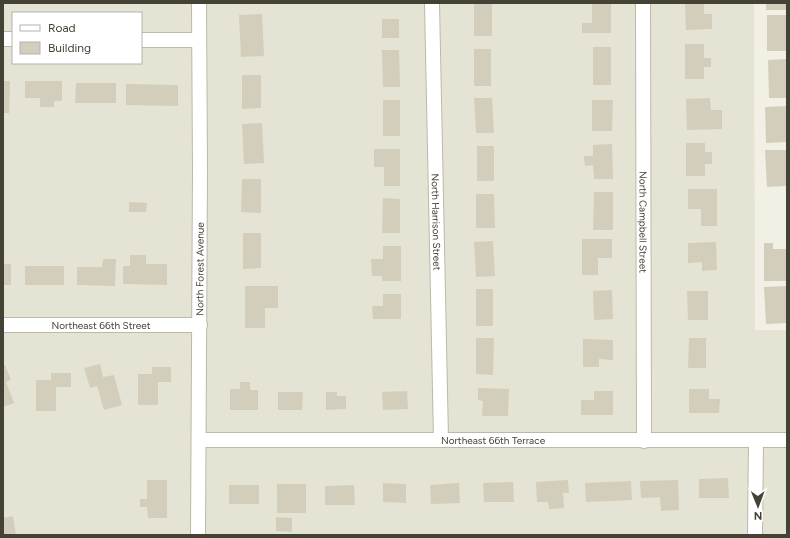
<svg xmlns="http://www.w3.org/2000/svg" width="790" height="538" font-family="Figtree,sans-serif">
<style>
.residential{fill:#e5e3d4;fill-rule:evenodd}
.building{fill:#d3cebb}
.lines{fill:none;stroke-linecap:round;stroke-linejoin:round}
.minor-casing{stroke:#bdb9a8;stroke-width:16}
.minor{stroke:#fff;stroke-width:14}
.labels{text-anchor:middle;dominant-baseline:central;stroke-width:3;stroke-linejoin:round;paint-order:stroke}
.street-label{font-size:10px;fill:#444135;stroke:#fff}
</style>
<rect width="100%" height="100%" fill="#f2f0e5"/>
<path class="residential" d="M3,3h751l1,327h32v205h-784zM13,13h128v50h-128z"/>
<path class="building" d="M474,3h18v33h-18z
M592,3h19v30h-29v-10h10z
M685,3h19v11h8v15l-26,1z
M766,3h21v7h-21z
M262,14l2,42 -23,1 -2,-42z
M767,15h20v36h-20z
M382,19h17v19h-17z
M685,44h19v14h7v9h-7v12h-19z
M593,47h18v38h-18z
M474,49h17v37h-17z
M382,50h17l1,37h-17z
M787,59v39h-18l-1,-38z
M242,75h19v33l-19,1z
M3,81h7l-1,32h-6z
M25,81h37v20h-8v6h-14v-9h-15z
M76,83h40v20h-41z
M126,84l52,1v21l-52,-1z
M474,98h18l2,35h-18z
M710,98l1,12h11v19l-35,1 -1,-31z
M383,100h17v36h-17z
M592,100h21l-1,31h-20z
M787,106v36l-21,1 -1,-36z
M262,123l2,40 -20,1 -2,-40z
M686,143h19v9h7v12h-7v12h-19z
M612,144l1,35h-19l-1,-14 -8,1 -1,-10h9v-11z
M477,146h17v35h-17z
M374,149h26v37h-16v-19h-10z
M765,150h22v36l-20,1z
M242,179h19v34l-20,-1z
M688,189h29v37h-16v-17h-13z
M594,192h19v38h-20z
M476,194h18l1,34h-19z
M383,198l17,1v34h-18z
M129,202l18,1 -1,9h-17z
M243,233h18v35l-18,1z
M582,239h30v19h-14v17h-16z
M493,241l2,35 -19,1 -2,-35z
M716,242l1,28 -15,1v-9l-14,1v-20z
M764,243h9v6h14v32h-23z
M383,246h18v35h-19v-5h-10l-1,-17h12z
M130,255h16v9h21v21l-44,-1v-18h7z
M103,259h13l-1,27 -38,-1v-18h25z
M3,264h8v21h-8z
M25,266h39v19h-39z
M245,286h33v22h-13v20h-20z
M787,286v37l-21,1 -2,-37z
M476,289h17v37h-17z
M612,290l1,29 -19,1 -1,-29z
M687,291h21v29h-20z
M383,294h18v25h-28l-1,-13h11z
M476,338h18l-1,37 -17,-1z
M689,338h17v30h-18z
M583,339l30,1v20l-14,-1v8h-16z
M100,364l3,13 11,-2 8,30 -18,5 -7,-24 -7,2 -6,-20z
M5,365l6,15 -5,2 8,21 -11,4v-41z
M152,367h19v15h-13v23h-20v-31h14z
M51,373h20v14h-15v24h-20v-31h15z
M240,382h10v8h8v20h-28v-21h10z
M478,388l31,1 -1,27h-26l1,-15 -5,-1z
M689,389h20v10h11l-1,14h-30z
M407,391l1,18 -25,1 -1,-18z
M594,391h19v24h-32v-15h13z
M278,392h25l-1,18h-24z
M326,392h11v4h9v13l-20,1z
M728,478l1,20h-30v-19z
M147,480h20v38h-19l-1,-11h-7v-8h7z
M568,480l1,13h-6l1,15 -15,1 -1,-7h-11l-1,-20z
M678,480l1,30 -18,1 -1,-14 -19,1 -1,-17z
M631,481l1,19 -46,2 -1,-19z
M513,482l1,20h-30l-1,-19z
M383,483l23,1v19l-23,-1z
M459,483l1,20 -29,1 -1,-19z
M277,484h29v29h-29z
M229,485h30v19h-30z
M354,485l1,20h-30v-19z
M13,516l3,19h-13v-17z
M276,517l16,1v14l-16,-1z"/>
<g class="lines">
<defs>
<g id="minor">
<path id="s1" d="M432,3l9,437"/>
<path id="s2" d="M643,3l1,438"/>
<path d="M3,39h10"/>
<path d="M141,40h58"/>
<path id="s3" d="M3,325h197"/>
<path id="s4" d="M199,440h588"/>
<path id="s5" d="M198,535l2,-364 -1,-168"/>
<path d="M755,535l1,-94"/>
</g>
</defs>
<use href="#minor" class="minor-casing"/>
<use href="#minor" class="minor"/>
</g>
<g class="labels">
<g class="street-label">
<text stroke="none"><textPath href="#s1" startOffset="219">North Harrison Street</textPath></text>
<text stroke="none"><textPath href="#s2" startOffset="219">North Campbell Street</textPath></text>
<text stroke="none"><textPath href="#s5" startOffset="266">North Forest Avenue</textPath></text>
<text stroke="none"><textPath href="#s3" startOffset="98">Northeast 66th Street</textPath></text>
<text stroke="none"><textPath href="#s4" startOffset="294">Northeast 66th Terrace</textPath></text>
</g>
</g>
<rect width="790" height="538" fill="none" stroke="#444135" stroke-width="8"/>
<rect x="12" y="12" width="130" height="52" fill="#ffffff" stroke="#b4b3ae"/>
<rect x="20" y="25" width="20" height="6" fill="#ffffff" stroke="#b4b3ae"/>
<text x="48" y="32" font-size="12" fill="#444135">Road</text>
<rect x="20" y="42" width="20" height="12" fill="#d3cebb" stroke="#b4b3ae"/>
<text x="48" y="52" font-size="12" fill="#444135">Building</text>
<g transform="translate(758 506) rotate(179)" stroke="#ffffff" stroke-width="3" paint-order="stroke">
<path d="M0-3L7 15L0 10L-7 15Z" fill="#444135"/>
<text y="-6" font-size="11" font-weight="bold" text-anchor="middle" fill="#444135">N</text>
</g>
</svg>
